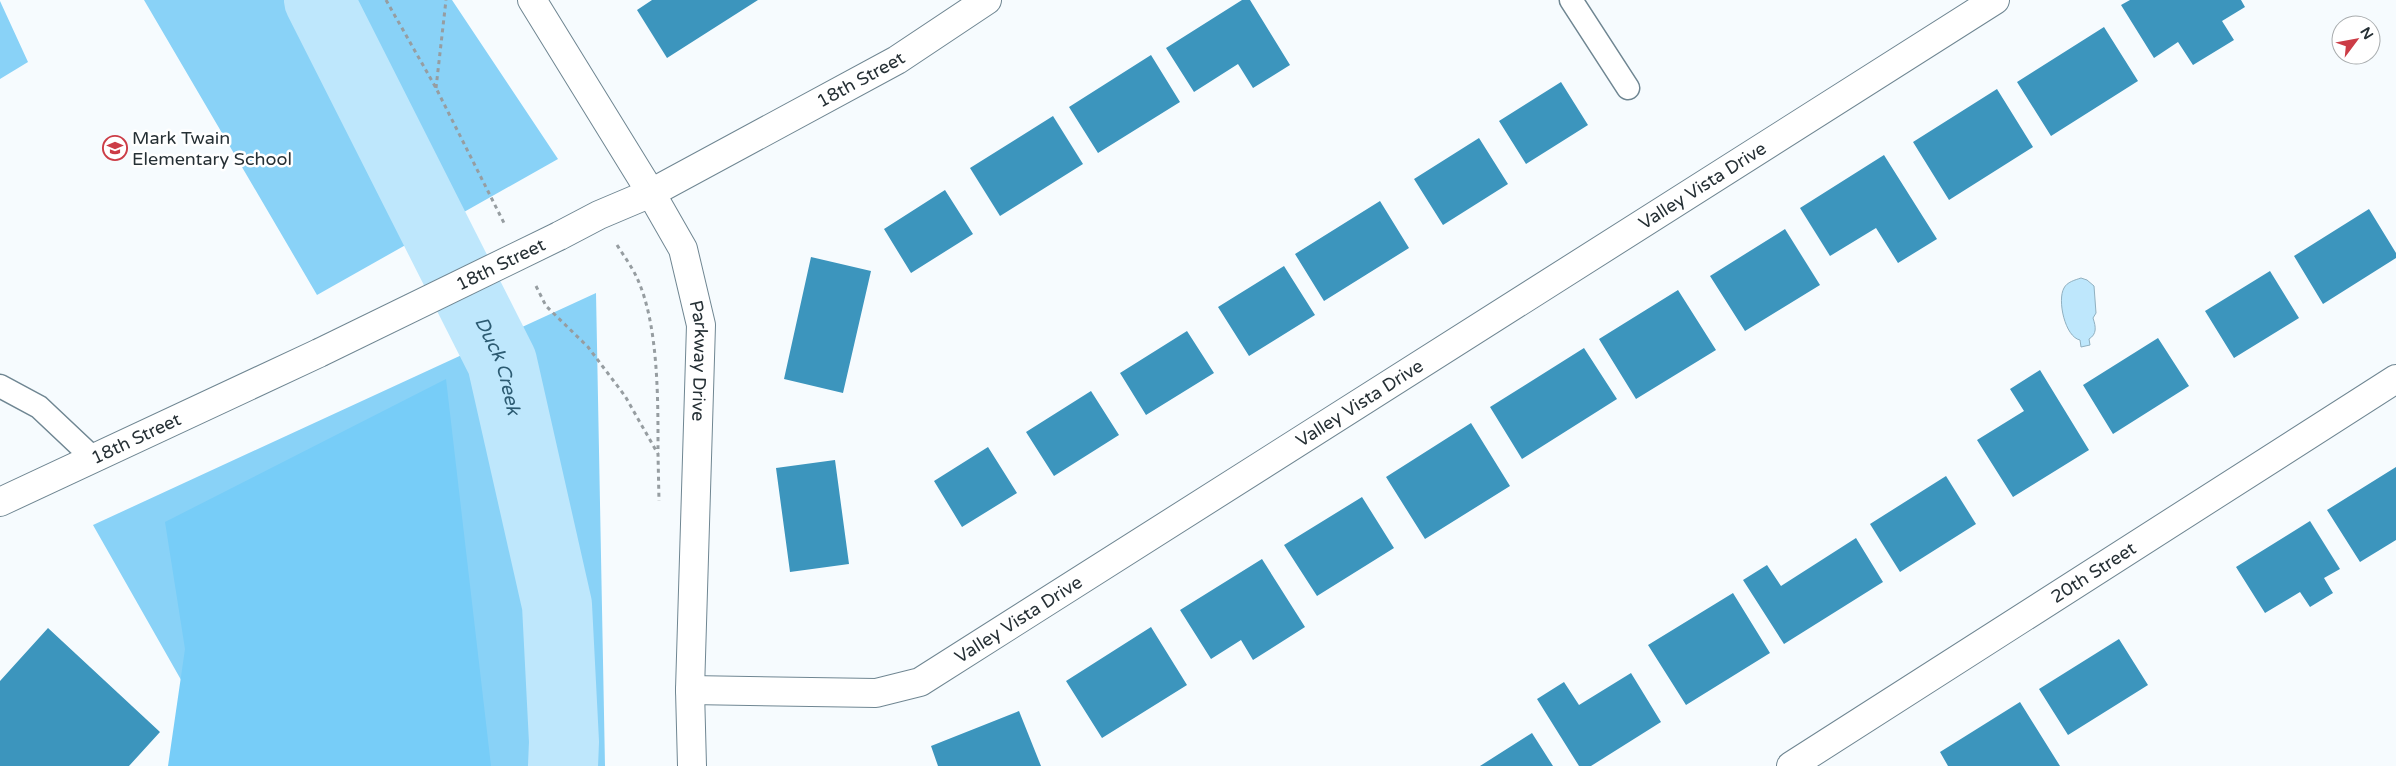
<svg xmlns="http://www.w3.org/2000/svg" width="2396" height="766" font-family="'Varela Round',sans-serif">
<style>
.green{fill:#89d2f7}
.forest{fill:#77cdf8}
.water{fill:#bee7fc;stroke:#90b0c0}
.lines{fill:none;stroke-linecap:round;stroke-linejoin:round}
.river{stroke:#bee7fc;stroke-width:70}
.building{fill:#3c95bd}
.service-casing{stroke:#6f8692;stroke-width:25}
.minor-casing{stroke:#6f8692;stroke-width:30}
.tertiary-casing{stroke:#6f8692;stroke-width:30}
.path{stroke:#969da1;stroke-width:3;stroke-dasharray:4 4;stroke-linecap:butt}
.service{stroke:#fff;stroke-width:22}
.minor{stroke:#fff;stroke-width:28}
.tertiary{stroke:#fff;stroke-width:28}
.tertiary-bridge-casing{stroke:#6f8692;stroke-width:30;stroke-linecap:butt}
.tertiary-bridge{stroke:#fff;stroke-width:28}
.labels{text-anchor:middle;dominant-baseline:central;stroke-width:5;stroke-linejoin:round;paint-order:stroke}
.street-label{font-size:18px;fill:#263035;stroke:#fff}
.poi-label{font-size:18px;fill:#263035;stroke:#fff;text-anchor:start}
.water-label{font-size:19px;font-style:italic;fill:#2c5b72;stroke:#fff}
</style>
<rect width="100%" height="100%" fill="#f6fbfe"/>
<path class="green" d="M144,0h308l106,159 -241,136z
M0,1l28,61 -28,17z
M596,293l9,473h-375l-137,-241z"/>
<path class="forest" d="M446,379l45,387h-323l17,-117 -20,-127z"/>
<path class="water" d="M2081,278l6,2 7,6 2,27 -3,5c3,9 4,16 -4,21l1,6 -9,2 -1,-7c-15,-3 -23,-40 -16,-52 3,-6 11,-8 17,-10z"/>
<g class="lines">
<path class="river" id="s1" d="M319,0l183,362 55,243 7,137 -1,24"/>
</g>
<path class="building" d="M652,0h106l-91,58 -30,-48z
M1242,0h8l40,65 -37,23 -15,-24 -44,28 -28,-44z
M2130,0h111l4,7 -23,14 12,19 -41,25 -15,-23 -24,16 -33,-53z
M2104,27l34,54 -87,55 -34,-54z
M1151,55l29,47 -82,51 -29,-46z
M1561,82l27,43 -62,39 -27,-43z
M1997,89l36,58 -84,53 -36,-58z
M1053,116l30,48 -83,52 -30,-48z
M1479,138l29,46 -65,41 -29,-46z
M1884,155l53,84 -39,24 -22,-35 -46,28 -30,-48z
M945,190l28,44 -62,39 -27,-44z
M1380,201l29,47 -85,53 -29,-47z
M2369,209l27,44v5l-73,46 -29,-48z
M1785,229l35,56 -75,46 -35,-55z
M811,257l60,14 -28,122 -59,-14z
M1284,266l31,49 -66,41 -31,-49z
M2270,271l29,47 -65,40 -29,-47z
M1678,290l38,60 -80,49 -37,-60z
M1187,331l27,42 -68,42 -26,-42z
M2158,338l31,48 -76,48 -30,-49z
M1584,348l33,51 -95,60 -32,-52z
M2040,370l49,80 -76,47 -36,-57 47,-29 -14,-22z
M1091,391l28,44 -65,41 -28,-44z
M1471,423l39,63 -85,53 -39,-62z
M988,447l29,46 -55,34 -28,-46z
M835,460l14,104 -59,8 -14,-104z
M2396,467v73l-36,22 -33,-52z
M1946,476l30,48 -76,48 -30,-48z
M1362,497l32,51 -77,48 -33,-51z
M2310,521l30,48 -16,9 9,15 -23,14 -10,-15 -35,21 -29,-46z
M1856,538l27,44 -99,62 -41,-64 24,-15 14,21z
M1262,559l43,68 -52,33 -12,-20 -30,19 -31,-49z
M1733,593l37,60 -84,52 -38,-60z
M1151,627l36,58 -85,53 -36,-57z
M48,628l112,104 -31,34h-129v-85z
M2119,639l29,46 -80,50 -29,-46z
M1631,673l30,49 -70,44h-12l-42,-67 27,-17 15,23z
M2020,702l40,64h-112l-8,-14z
M1019,711l22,55h-103l-7,-20z
M1532,733l21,33h-73z"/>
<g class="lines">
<defs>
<path id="service" d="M1571,0l57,88
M0,386l39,21 53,50"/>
<g id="minor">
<path id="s2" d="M532,0l119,193 32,56 18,76 -11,365 2,76"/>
<path id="s3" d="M690,690l186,3 44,-11 1075,-682"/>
<path id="s4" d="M1791,766l605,-387"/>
</g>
<g id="tertiary">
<path id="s5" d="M559,236l40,-21 52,-22 246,-133 90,-60"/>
<path id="s6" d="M0,502l319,-149"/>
</g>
</defs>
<use href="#service" class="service-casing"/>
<use href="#minor" class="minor-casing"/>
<use href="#tertiary" class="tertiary-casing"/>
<path class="path" d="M386,0l50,88 69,137
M436,88l10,-88
M617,245c7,11 15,22 20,33 22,47 21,125 21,176
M536,286l10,20 42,41 37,49 33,58 1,47"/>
<use href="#service" class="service"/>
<use href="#minor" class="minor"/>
<use href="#tertiary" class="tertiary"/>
<defs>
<g id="tertiary-bridge">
<path id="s7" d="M319,353l240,-117"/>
</g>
</defs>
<use href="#tertiary-bridge" class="tertiary-bridge-casing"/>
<use href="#tertiary-bridge" class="tertiary-bridge"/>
</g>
<defs>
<symbol id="school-ring" viewBox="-11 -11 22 22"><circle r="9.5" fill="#fff" stroke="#cc3c46" stroke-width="1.5"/><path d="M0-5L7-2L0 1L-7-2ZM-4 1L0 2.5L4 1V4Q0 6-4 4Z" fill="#cc3c46"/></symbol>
</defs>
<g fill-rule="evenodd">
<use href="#school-ring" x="101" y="134" width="28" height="28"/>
</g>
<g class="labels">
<g class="street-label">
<text stroke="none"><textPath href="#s5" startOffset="340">18th Street</textPath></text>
<text stroke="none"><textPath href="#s3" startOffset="1158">Valley Vista Drive</textPath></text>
<text stroke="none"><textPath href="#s7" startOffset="202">18th Street</textPath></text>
<text stroke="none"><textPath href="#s2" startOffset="405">Parkway Drive</textPath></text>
<text stroke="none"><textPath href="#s3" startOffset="752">Valley Vista Drive</textPath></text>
<text stroke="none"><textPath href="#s6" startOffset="150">18th Street</textPath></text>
<text stroke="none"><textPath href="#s4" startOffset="359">20th Street</textPath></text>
<text stroke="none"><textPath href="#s3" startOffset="348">Valley Vista Drive</textPath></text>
</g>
<g class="poi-label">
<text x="132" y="138">Mark Twain<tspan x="132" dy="21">Elementary School</tspan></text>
</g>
<g class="water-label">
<text stroke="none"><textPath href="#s1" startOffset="408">Duck Creek</textPath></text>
</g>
</g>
<g transform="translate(2356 40) rotate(58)"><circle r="24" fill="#ffffff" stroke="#a8acae"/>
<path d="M0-4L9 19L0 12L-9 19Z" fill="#cc3c46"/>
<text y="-8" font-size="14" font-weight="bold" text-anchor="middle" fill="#263035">N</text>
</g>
</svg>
